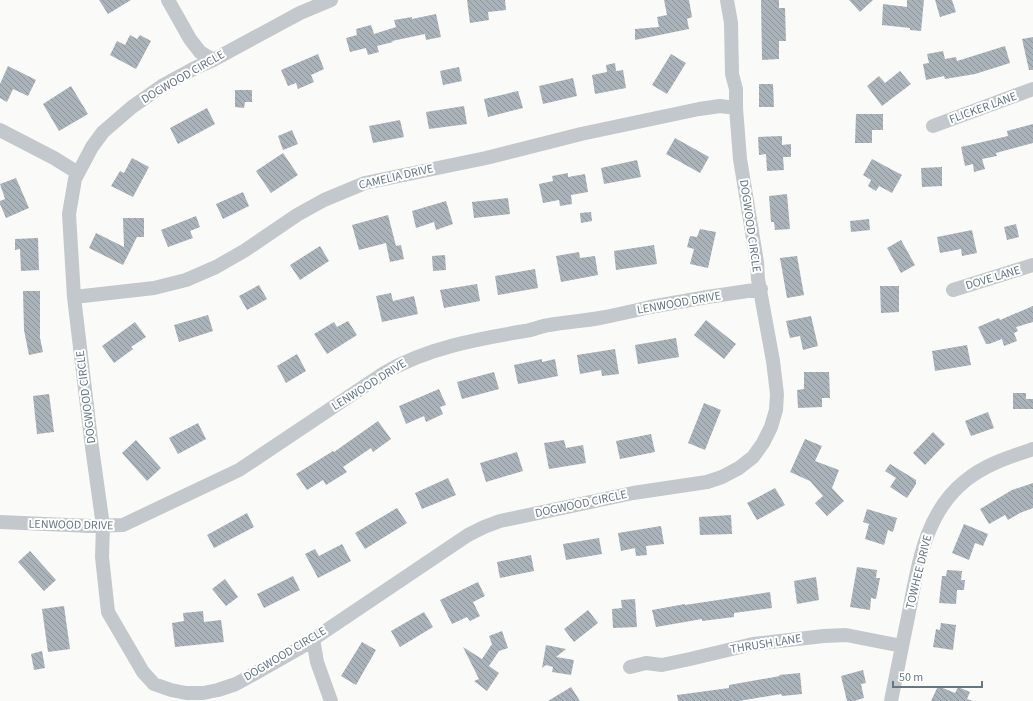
<svg xmlns="http://www.w3.org/2000/svg" width="1033" height="701" font-family="'Source Sans 3',sans-serif">
<style>
.building{fill:url(#building-back-hatch)}
.lines{fill:none;stroke-linecap:round;stroke-linejoin:round}
.minor{stroke:#c3c8cc;stroke-width:14}
.labels{text-anchor:middle;dominant-baseline:central;stroke-width:4;stroke-linejoin:round;paint-order:stroke}
.street-label{font-size:12px;fill:#657683;stroke:#fff}
</style>
<defs>
<pattern id="building-back-hatch" width="6" height="6" patternUnits="userSpaceOnUse"><rect width="6" height="6" fill="#aab3b9"/><path d="M-1 5l2 2M0 0l6 6M5-1l2 2" fill="none" stroke="#8e969c"/></pattern>
</defs>
<rect width="100%" height="100%" fill="#fafaf8"/>
<path class="building" d="M99,0h32l-23,14z
M467,0h38l1,10 -18,2 1,8 -19,3z
M664,0h25l3,17 -5,2 2,10 -54,11v-11l24,-2 -2,-10 10,-2z
M761,0h18v8h6l1,33h-7v18l-17,1z
M849,0h24l-13,12z
M907,0h17l-3,31 -11,-1v-2l-28,-3 1,-21 24,3z
M935,0h17l4,12 -16,5z
M436,14l5,23 -15,3 -1,-6 -33,7 1,1 -16,4 2,6 -11,3 -2,-7 -16,4 -4,-14 11,-3 -1,-6 15,-4 3,9 22,-7 -2,-7 18,-3v2z
M130,35l7,4 3,-4 11,6 -15,28 -26,-14 7,-14 8,4z
M1033,37v33h-4l-7,-31z
M1005,46l5,17 -35,11 -30,5 -1,-3 -18,4 -3,-16 6,-1 -2,-9 16,-3 2,8 11,-2 1,4z
M318,54l6,15 -13,6 3,7 -16,7 -2,-6 -8,3 -7,-16z
M671,54l15,9 -19,31 -15,-9z
M615,63l1,8 7,-1 3,18 -31,6 -3,-19 15,-3 -1,-7z
M8,66l28,14 -8,16 -15,-7 -6,13 -7,-4v-14z
M459,67l3,14 -19,4 -3,-14z
M900,71l11,13 -29,22 -15,-20 12,-10 6,7z
M573,78l4,18 -34,8 -4,-18z
M759,84h14l1,23h-15z
M71,86l17,28 -29,17 -16,-27z
M235,90h17v12h-7l-1,6 -9,-1z
M518,91l5,17 -35,9 -4,-18z
M464,106l3,18 -38,5 -3,-17z
M207,108l8,16 -37,20 -8,-16z
M856,114h27v16h-11v13h-17z
M400,120l4,17 -31,6 -4,-17z
M1033,124v19l-37,10 1,3 -15,3 3,10 -11,3 -1,-8 -8,2 -4,-19 47,-11 -1,-5z
M292,130l6,14 -15,6 -5,-14z
M782,136v9l9,-1v13h-8l1,13 -17,1 -1,-17 -7,1 -1,-18z
M675,138l34,19 -9,16 -34,-19z
M283,153l15,22 -27,18 -15,-22z
M132,158l17,9 -16,30 -22,-11 9,-15 4,2z
M872,159l30,16 -10,18 -13,-7 -3,5 -8,-5 3,-6 -8,-5z
M637,160l4,17 -37,7 -3,-16z
M942,167v19l-20,1 -1,-19z
M568,173v4l17,-3 3,18 -17,3 1,9 -12,2 -1,-6 -16,3 -4,-19 14,-3 -1,-5z
M16,178l13,30 -23,10 -6,-14v-3l5,-2 -5,-15z
M243,192l6,14 -26,13 -7,-15z
M787,194l3,35 -15,1 -1,-8h-3l-2,-26z
M508,198l2,16 -36,4 -2,-16z
M446,201l7,23 -17,6 -2,-8 -18,6 -4,-17z
M591,212l1,9 -11,2 -1,-10z
M388,215l8,31 5,-1 3,14 -14,3 -4,-19 -27,7 -7,-25z
M196,216l4,11 -10,4 3,7 -25,9 -7,-17z
M123,218h21v19h-7l-14,28 -34,-17 7,-15 28,14z
M869,219l1,11 -19,2 -1,-11z
M1016,224l3,13 -12,3 -3,-13z
M700,229l16,3 -8,36 -18,-4 4,-15 -7,-2 3,-11 7,1z
M972,230l5,23 -15,3 -1,-7 -21,4 -3,-16z
M38,238l1,32 -18,1 -1,-22 -5,1v-11z
M901,240l14,25 -14,8 -14,-25z
M654,245l3,19 -41,6 -2,-19z
M320,246l9,15 -29,19 -10,-15z
M579,252l1,6 15,-2 3,19 -37,7 -5,-26z
M445,255l1,15 -13,1 -1,-15z
M797,256l7,39 -17,3 -7,-40z
M535,269l3,19 -40,7 -3,-19z
M477,284l3,17 -36,7 -4,-18z
M259,285l8,14 -20,11 -8,-14z
M880,286h19v26l-18,1z
M23,291h17v47l3,14 -14,3 -5,-25z
M391,293l2,8 21,-5 4,18 -36,8 -6,-26z
M1033,306v16l-17,5 2,4 -4,2 3,8 -13,5 -2,-7 -13,5h-3l-8,-17 21,-9 1,2z
M208,315l5,16 -34,11 -5,-17z
M811,316l7,30 -15,4 -3,-14 -10,2 -4,-17z
M706,320l30,24 -12,15 -30,-24z
M348,321l9,14 -30,19 -13,-20 20,-12 3,5z
M135,322l11,15 -15,10 2,2 -19,14 -12,-17z
M676,338l3,19 -41,7 -3,-19z
M967,345l4,20 -36,6 -3,-20z
M615,349l4,25 -17,2 -1,-6 -21,4 -3,-19z
M297,354l9,17 -20,12 -9,-17z
M542,359v3l13,-3 3,17 -40,8 -4,-19z
M494,372l5,17 -37,10 -5,-17z
M804,372h25l1,26h-8v9l-24,1 -1,-18 7,-1z
M439,389l7,16 -6,2 3,7 -17,8 -2,-6 -18,8 -7,-18z
M1013,393h13v6h7v10h-20z
M49,394l5,38 -17,2 -4,-38z
M704,403l17,7 -16,40 -17,-7z
M988,412l6,16 -23,8 -6,-15z
M378,421l13,18 -18,13 -2,-4 -28,19 4,5 -21,13 -3,-5 -16,10 -11,-16 37,-23 1,1z
M198,423l8,16 -28,15 -9,-16z
M933,432l12,12 -20,21 -12,-12z
M651,434l4,18 -35,7 -4,-18z
M805,439l17,7 -7,15 24,9 -7,18 12,13 -17,15 -12,-13 8,-7 -13,-15 -20,-9z
M136,440l25,28 -14,13 -25,-28z
M564,440l2,8 17,-3 3,18 -37,6 -5,-26z
M517,452l6,19 -37,11 -6,-19z
M890,464l26,16v4l-9,14 -17,-11 6,-9 -11,-7z
M448,478l8,17 -34,14 -7,-16z
M1033,483v25l-13,5 -12,7 -3,-5 -16,9 -9,-15 32,-19z
M775,488l10,17 -28,15 -10,-17z
M397,508l10,15 -42,26 -10,-16z
M867,509l30,9 -4,14 -5,-2 -4,15 -19,-6 4,-15 -6,-2z
M247,513l7,14 -40,21 -7,-13z
M731,515l1,19 -32,1 -1,-18z
M964,524l24,10 -5,12 -8,-3 -6,17 -17,-7z
M661,526l3,18 -18,2 1,9 -11,1 -1,-8 -14,3 -3,-18z
M599,538l3,16 -36,6 -3,-16z
M342,544l9,17 -33,17 -13,-24 10,-5 4,7z
M30,551l26,29 -12,11 -26,-29z
M531,555l3,16 -34,7 -3,-16z
M857,567l20,3 -1,8h4l-4,21 -5,-1 -1,12 -20,-3z
M947,570l15,1 -1,9h4l-1,10h-7l-1,14 -17,-1 3,-27h4z
M293,576l7,14 -36,18 -7,-14z
M816,577l3,23 -22,4 -3,-23z
M225,579l13,18 -12,9 -14,-17z
M478,582l7,14 -12,6 7,14 -10,5 -3,-4 -15,7 -12,-24z
M770,592l2,16 -38,5v4l-32,4v-2l-46,8 -4,-17 33,-6v1z
M635,599l2,28 -24,1 -1,-19 10,-1 -1,-8z
M64,606l6,43 -22,3 -6,-43z
M588,610l10,13 -24,19 -10,-13z
M203,611l1,11 17,-2 3,22 -49,5 -3,-24 12,-2 -1,-8z
M424,612l9,15 -33,20 -9,-16z
M941,623l15,2 -3,25 -20,-3 3,-18 4,1z
M502,631l6,17 -9,3 -10,15 10,7 -12,18 -13,-10 5,-2 -16,-32 19,12 10,-15 -3,-8z
M362,642l14,8 -20,35 -15,-9z
M546,645l20,4 -10,8 18,3 -3,15 -19,-3 1,-5 -7,-2 -4,3z
M42,651l3,17 -11,2 -3,-16z
M863,670l3,13 -5,1 3,14 -10,3h-7l-6,-25z
M800,673l2,21 -20,2 -1,-2 -42,7h-61l-1,-6 52,-7v-3l51,-9 -1,-1z
M938,686l17,7 3,-6 12,5 -3,7 6,2h-42z
M571,687l9,14h-32z"/>
<g class="lines">
<path class="minor" d="M168,0l22,39 10,13 13,8
M331,0l-31,13 -87,47 -18,8 -33,18 -30,21 -29,25 -11,15 -17,32 -6,35 5,83 17,143 12,86 -1,31 6,55 35,60 11,12 17,6 15,3h17l15,-3 18,-6 64,-36 168,-113 16,-8 16,-6 133,-28 74,-11 15,-5 17,-9 14,-11 10,-14 8,-16 5,-17 1,-16 -4,-33 -15,-82 -1,-17 -17,-103 -4,-51v-19l-4,-15 -1,-51 -4,-23
M933,126l100,-37
M0,130l54,28 24,15
M953,290l80,-25
M74,297l80,-9 32,-8 30,-13 28,-16 53,-36 27,-15 41,-17 121,-25 95,-24 118,-25 21,-3 16,2
M0,522l91,4 32,-1 116,-55 145,-97c43,-25 93,-34 141,-42 8,-1 16,-5 24,-6 17,-3 34,-4 51,-7 16,-3 33,-7 50,-11 37,-7 74,-13 111,-18
M313,639l4,23 14,39
M630,667l16,-4 16,2 28,-6 63,-15 71,-8 22,-1 56,11
M891,701c6,-30 12,-60 18,-89 9,-47 16,-99 56,-131 19,-16 44,-24 68,-32"/>
</g>
<g class="labels">
<g class="street-label">
<text transform="translate(183 77) rotate(-30)">DOGWOOD CIRCLE</text>
<text transform="translate(983 108) rotate(-20)">FLICKER LANE</text>
<text transform="translate(396 177) rotate(-13)">CAMELIA DRIVE</text>
<text transform="translate(750 226) rotate(82)">DOGWOOD CIRCLE</text>
<text transform="translate(993 278) rotate(-17)">DOVE LANE</text>
<text transform="translate(679 303) rotate(-10)">LENWOOD DRIVE</text>
<text transform="translate(369 385) rotate(-32)">LENWOOD DRIVE</text>
<text transform="translate(86 397) rotate(-97)">DOGWOOD CIRCLE</text>
<text transform="translate(581 504) rotate(-12)">DOGWOOD CIRCLE</text>
<text transform="translate(71 525) rotate(1)">LENWOOD DRIVE</text>
<text transform="translate(919 572) rotate(-76)">TOWHEE DRIVE</text>
<text transform="translate(766 644) rotate(-9)">THRUSH LANE</text>
<text transform="translate(285 654) rotate(-31)">DOGWOOD CIRCLE</text>
</g>
</g>
<path d="M893 681v6h89v-6" fill="none" stroke="#657683" stroke-width="2"/>
<text x="899" y="681" font-size="12" fill="#657683" stroke="#ffffff" stroke-width="3" paint-order="stroke">50 m</text>
</svg>
